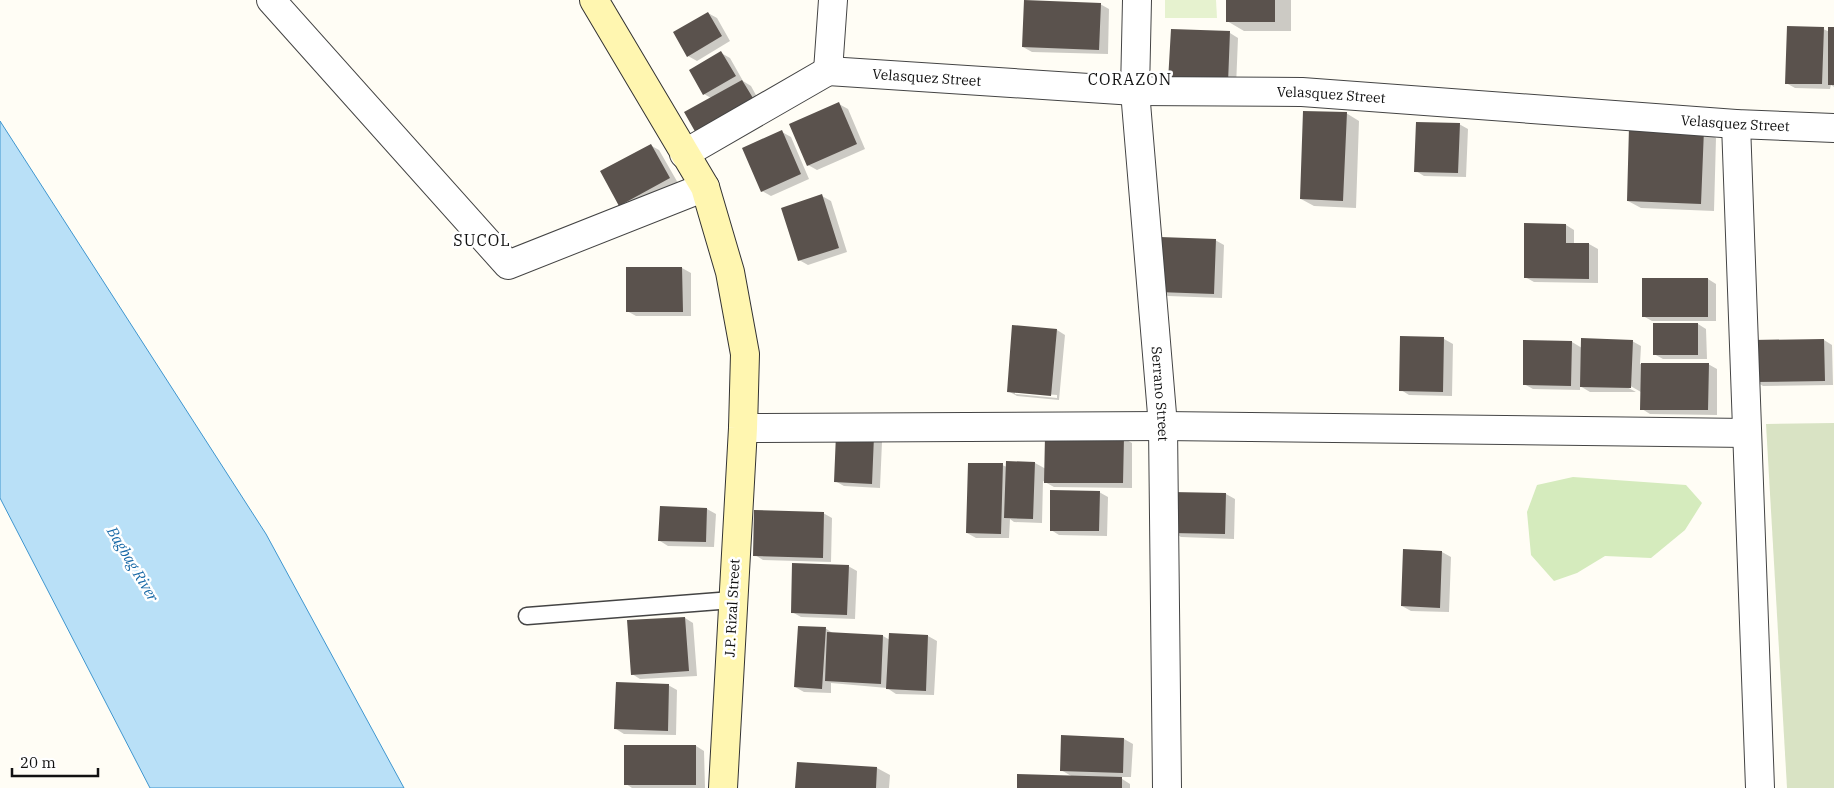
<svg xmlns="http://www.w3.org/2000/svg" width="1834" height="788" font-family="'IBM Plex Serif',serif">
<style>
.green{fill:#d5ebbd}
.cemetery{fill:#d9e3c4}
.pitch{fill:#e6f2cf}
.water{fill:#b9e0f7;stroke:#3f96cf}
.shadow{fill:#0003;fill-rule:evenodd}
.building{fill:#5a524d}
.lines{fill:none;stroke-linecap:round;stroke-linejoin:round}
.lane-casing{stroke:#444;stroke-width:19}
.street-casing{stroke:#444;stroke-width:30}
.secondary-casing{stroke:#333;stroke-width:30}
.lane{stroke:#fff;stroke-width:16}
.street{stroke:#fff;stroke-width:28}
.secondary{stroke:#fff6b0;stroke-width:28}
.labels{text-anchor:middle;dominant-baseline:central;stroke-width:5;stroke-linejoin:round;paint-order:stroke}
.street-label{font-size:14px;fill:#111;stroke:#fff}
.water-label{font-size:15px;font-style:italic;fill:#1768a6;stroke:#fff}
.quarter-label{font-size:16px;letter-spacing:1px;fill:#111;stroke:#fff}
</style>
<rect width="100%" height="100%" fill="#fffdf5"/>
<path class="green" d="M1573,477l113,8 16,18 -17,27 -34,28 -46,-2 -28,17 -23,8 -23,-26 -4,-43 10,-27z"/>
<path class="cemetery" d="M1834,423v365h-47l-21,-364z"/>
<path class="pitch" d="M1165,0h51l1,18h-52z"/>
<path class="water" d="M0,121l266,413 138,254h-254l-150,-290z"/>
<path class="shadow" d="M1227,0h64v31h-47l-17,-10z
M1100,4l9,5 -1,45 -76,-2 -9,-5z
M708,13l9,5 13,23 -33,20 -9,-5z
M1823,29l7,3 4,-3v58l-3,-2 -1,4 -35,-1 -9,-5z
M1230,33l8,5 -2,49 -58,-2z
M721,53l9,5 13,23 8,5 12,22 -52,-10 -7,-4z
M839,104l9,5 17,40 -48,21 -9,-5z
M1346,113l13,8 -3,87 -42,-2 -13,-7z
M1459,124l9,5 -2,48 -42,-1 -8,-5z
M1704,131l12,7 -2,73 -73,-3 -13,-7z
M782,132l9,5 18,42 -38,17 -9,-5z
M650,145l9,5 19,33 -49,27 -9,-5z
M822,196l9,5 16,51 -39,13 -9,-5z
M1566,225l8,5v14h15l9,5v34l-64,-1 -9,-5z
M1215,240l9,5 -2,53 -54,-2 -9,-5z
M682,268l9,5v43h-55l-9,-5z
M1708,279l8,5v37h-64l-9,-5z
M1698,324l8,5 1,30h-44l-9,-5z
M1057,330l8,5 -6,65 -42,-4 -9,-5zM1015,392l42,3v3l-42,-4z
M1444,339l9,5 -1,52 -43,-1 -8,-5z
M1824,340l8,5 1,40 -70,1 -8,-5z
M1632,341l9,5 -1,18h68l9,5v46l-67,-1 -8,-5 -1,-17 -14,-8 -2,2 11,6h-46l-10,-6v4l-47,-1 -9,-5 48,-42 10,6z
M874,437l8,5 -2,46 -36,-2 -9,-5z
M1123,438l9,5v45l-78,-1 -11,-6 -1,42 -28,-1 -4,-3 -1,19h-33l-9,-5 35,-68 5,2 28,-4 11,6z
M1099,492l9,5 -1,39 -48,-1 -8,-5z
M1173,493l53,1 9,5 -1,40 -53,-2 -9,-5z
M707,509l9,5 -2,33 -46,-1 -8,-5z
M823,513l9,5 -1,44 -68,-2 -8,-5z
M1404,550l38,2 9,5 -2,55 -38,-1 -9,-5z
M848,566l9,5 -2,48 -54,-2 -9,-5z
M685,618l8,5 4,53 -57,3 -8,-5z
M825,628l9,6 49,2 7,4 38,-4 9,5 -3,54 -38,-1 -9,-6 -56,-5v10l-27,-1 -9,-5z
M668,685l9,5 -1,45 -52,-1 -8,-5z
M1124,739l9,5 -2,33h-12l11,7v4h-112l55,-11 -12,-7z
M696,746l8,5 1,37h-73l-6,-4z
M798,764l79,4 13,7 -1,13h-92z"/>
<path class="building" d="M1024,0l77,3 -2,47 -77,-3z
M1226,0h49v22h-49z
M708,12l14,24 -35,21 -14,-25z
M1787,26l37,1 -2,57h-37z
M1828,27h6v58h-6z
M1171,29l59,2 -2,52 -60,-2z
M721,51l15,25 -33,19 -14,-25z
M742,80l14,23 -59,32 -13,-23z
M839,102l18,42 -50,22 -18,-42z
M1303,111l44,1 -4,89 -43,-2z
M1416,122l44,1 -2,50 -44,-1z
M1629,127l75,2 -3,75 -74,-3z
M782,130l19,44 -40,18 -19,-44z
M651,144l19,34 -51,28 -19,-35z
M822,194l17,54 -41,13 -17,-53z
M1524,223l42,1v19h23v36l-65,-1z
M1160,237l56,2 -2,55 -56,-2z
M626,267h56l1,45h-57z
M1642,278h66v39h-66z
M1653,323h45v32h-45z
M1012,325l45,4 -6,67 -44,-4z
M1400,336l44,1 -1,55 -44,-1z
M1581,338l52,2 -2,48 -51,-1z
M1824,339l1,42 -72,1v-42z
M1523,340l49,1 -1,45 -48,-1z
M1641,363h68l-1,47h-68z
M836,434l38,2 -2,48 -38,-2z
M1045,436l79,1 -1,46h-79z
M1006,461l29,1 -2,57 -29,-1z
M968,463h35l-2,71 -35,-1z
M1050,490l50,1 -1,40h-49z
M1172,492l54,1 -1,41 -54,-1z
M660,506l47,2 -1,34 -48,-1z
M754,510l70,2 -1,46 -70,-2z
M1403,549l39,2 -2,57 -39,-2z
M792,563l57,2 -2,50 -56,-2z
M685,617l4,54 -58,4 -4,-55z
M798,626l28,1 -4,62 -28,-2z
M827,632l56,3 -2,49 -56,-3z
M889,633l39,2 -2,56 -40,-2z
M616,682l53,2 -1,47 -54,-2z
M1061,735l63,3 -1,35 -63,-2z
M624,745h72v40h-72z
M797,762l80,5 -1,21h-81z
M1017,774l105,3v11h-105z"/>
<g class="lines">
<defs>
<path id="lane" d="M527,616l205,-16"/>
<g id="street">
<path d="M271,0l237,265 197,-78"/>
<path id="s1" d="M1137,0l-2,91 28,335 4,362"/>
<path id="s2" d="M828,71l307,20 167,1 434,32 98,4"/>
<path d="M828,71l5,-71"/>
<path d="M1736,124l24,664"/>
<path d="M684,154l144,-83"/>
<path d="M743,428l420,-2 584,7"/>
</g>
<path id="secondary" d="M594,0l111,187 25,85 15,82 -2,74 -20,360"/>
</defs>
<use href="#lane" class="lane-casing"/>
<use href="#street" class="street-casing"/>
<use href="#secondary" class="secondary-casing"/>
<use href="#lane" class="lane"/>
<use href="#street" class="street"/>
<use href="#secondary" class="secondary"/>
</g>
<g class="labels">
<g class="street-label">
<text stroke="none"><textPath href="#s2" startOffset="99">Velasquez Street</textPath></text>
<text stroke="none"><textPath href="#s2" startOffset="504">Velasquez Street</textPath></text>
<text stroke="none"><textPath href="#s2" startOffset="909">Velasquez Street</textPath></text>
<text stroke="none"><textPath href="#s1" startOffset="395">Serrano Street</textPath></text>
<text transform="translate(732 608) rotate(-87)">J.P. Rizal Street</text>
</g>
<g class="water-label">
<text transform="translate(133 564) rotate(59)">Bagbag River</text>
</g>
<g class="quarter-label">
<text x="1130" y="79">CORAZON</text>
<text x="482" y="240">SUCOL</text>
</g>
</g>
<path d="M12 768v8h86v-8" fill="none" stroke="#111111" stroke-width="2.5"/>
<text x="20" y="768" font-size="15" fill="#111111" stroke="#ffffff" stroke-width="4" paint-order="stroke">20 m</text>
</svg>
